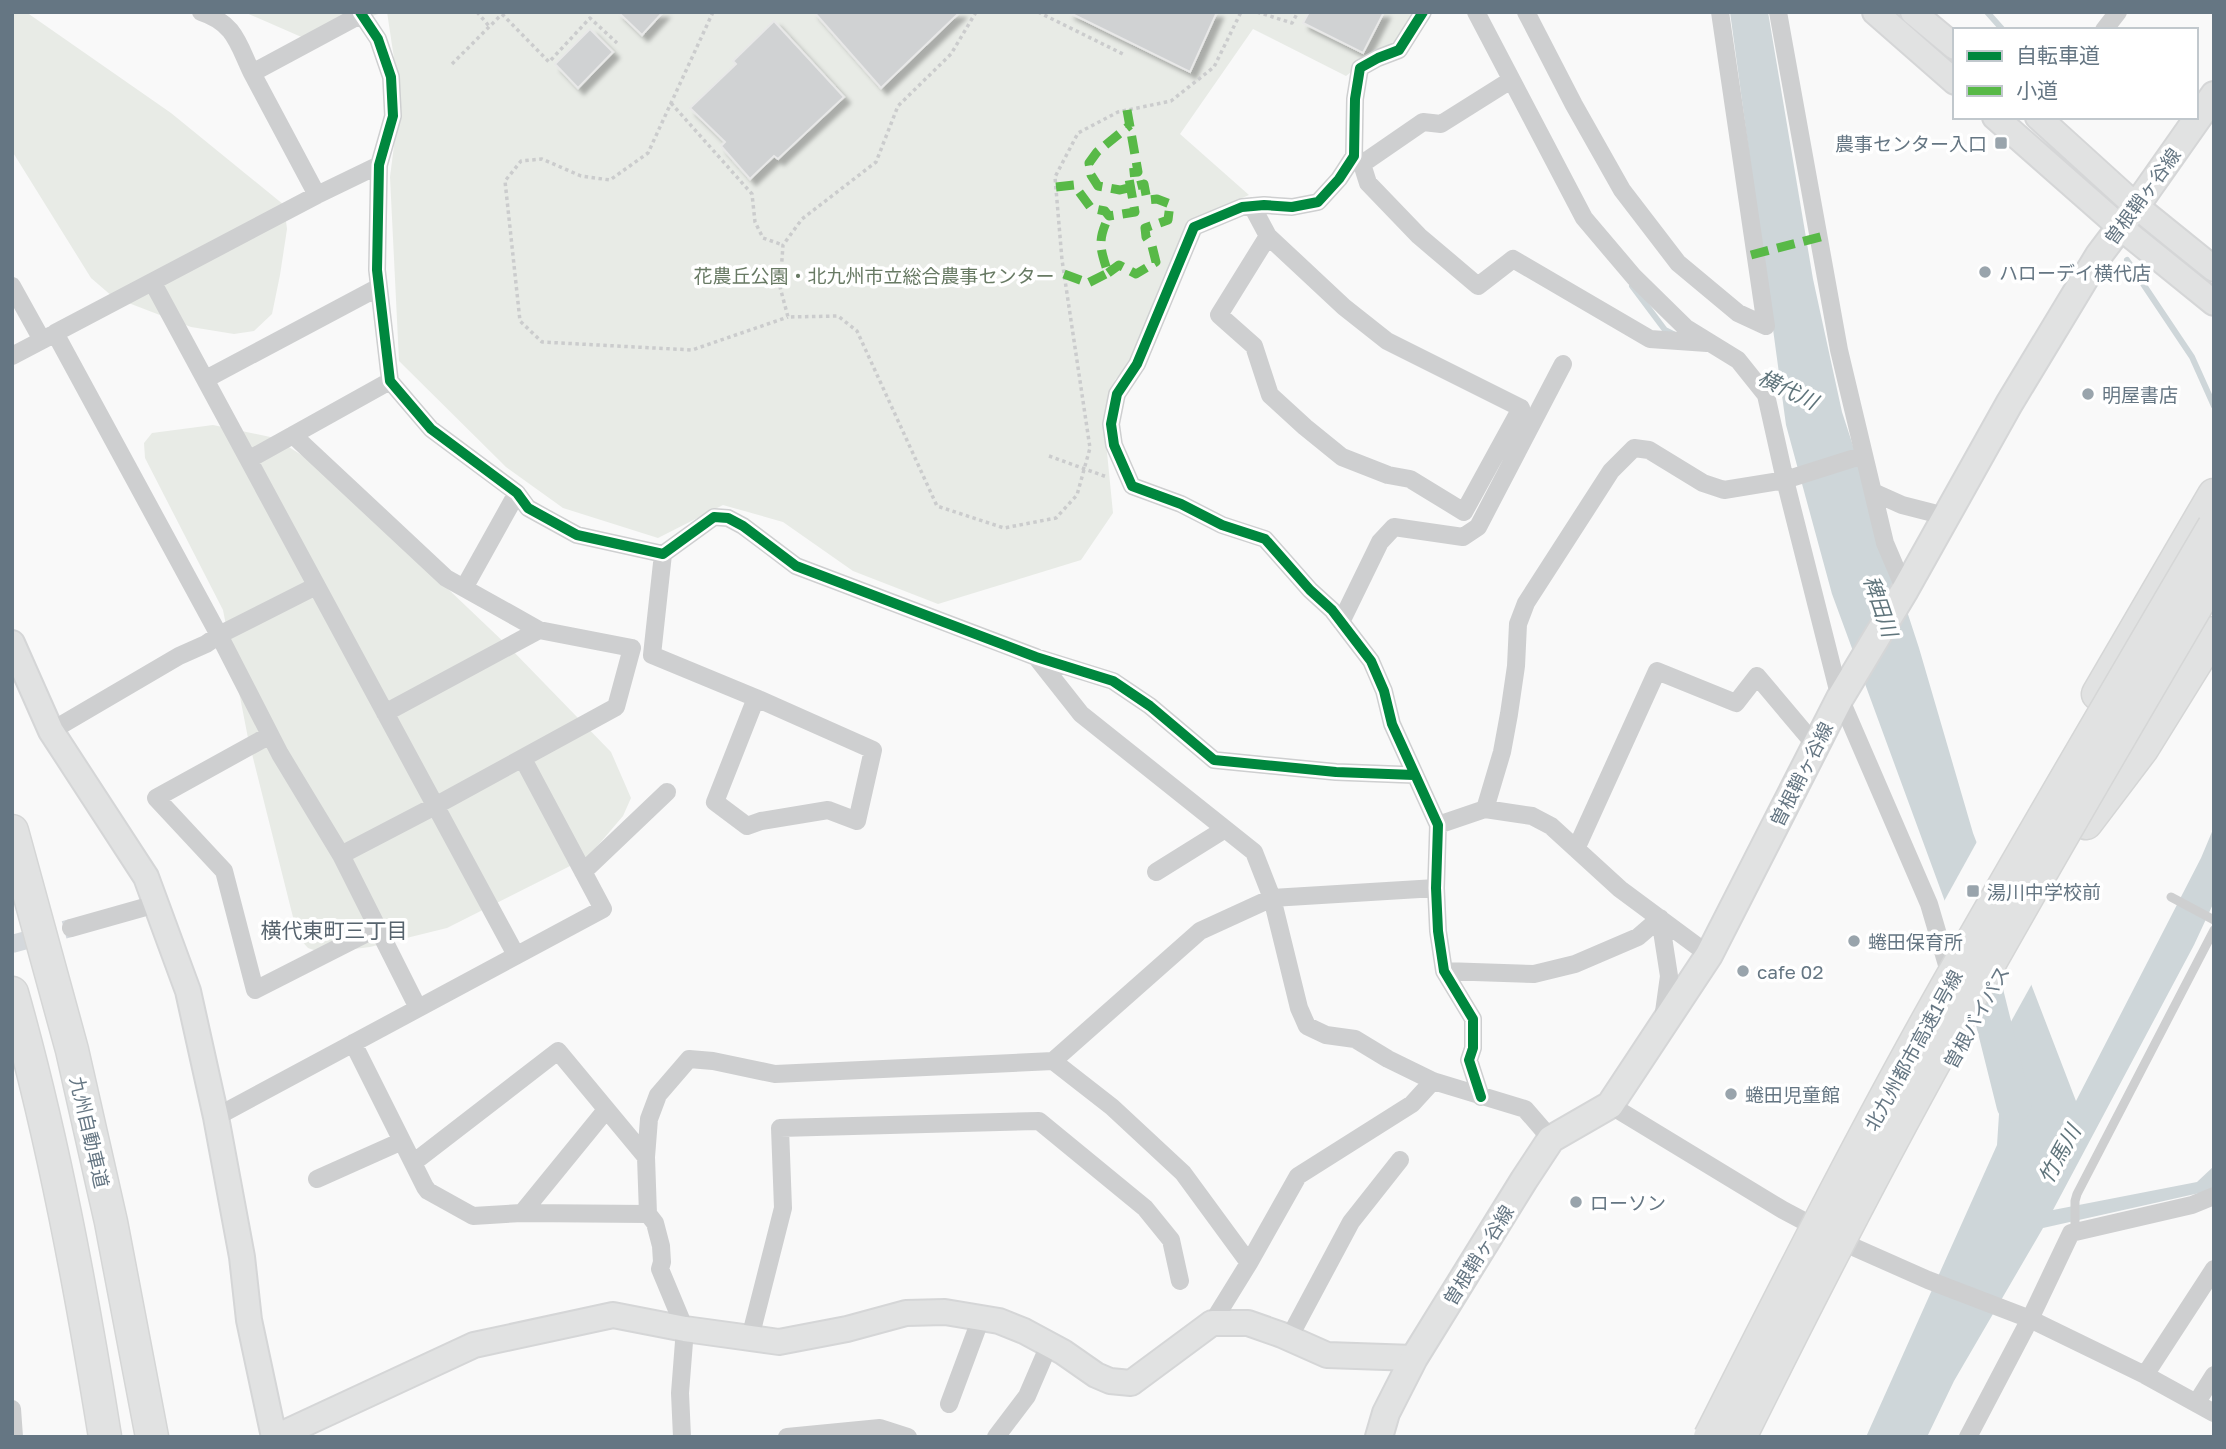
<svg xmlns="http://www.w3.org/2000/svg" width="2226" height="1449" font-family="'Golos Text','Noto Sans JP',sans-serif">
<style>
.green{fill:#e8ebe6}
.water{fill:#ced6d9}
.pier{fill:#f9f9f9}
.lines{fill:none;stroke-linecap:round;stroke-linejoin:round}
.stream{stroke:#ced6d9;stroke-width:6}
.river{stroke:#ced6d9;stroke-width:35}
.building{fill:#d0d2d3;stroke:#e8e8e8;stroke-width:2;filter:url(#shadow)}
.street-tunnel{stroke:#d4d8dc;stroke-width:18;stroke-dasharray:18 9;stroke-linecap:butt}
.secondary-casing{stroke:#d5d6d7;stroke-width:28}
.primary-casing{stroke:#d5d6d7;stroke-width:30}
.highway-casing{stroke:#d5d6d6;stroke-width:35}
.path{stroke:#cbcccd;stroke-width:3.5;stroke-dasharray:3.5 3.5;stroke-linecap:butt}
.lane{stroke:#cecfd0;stroke-width:9}
.street{stroke:#cecfd0;stroke-width:18}
.secondary{stroke:#e1e2e2;stroke-width:24}
.primary{stroke:#e1e2e2;stroke-width:26}
.highway{stroke:#e1e2e2;stroke-width:32}
.highway-bridge-casing{stroke:#d5d6d6;stroke-width:35;stroke-linecap:butt}
.highway-bridge{stroke:#e1e2e2;stroke-width:32}
.quiet{stroke:#58b947;stroke-width:9;stroke-dasharray:18 9;stroke-linecap:butt}
.cycleway-casing{stroke:#fff;stroke-width:15}
.cycleway{stroke:#00873e;stroke-width:10}
.poi-dot{fill:#99a4ac;stroke:#fff;stroke-width:2.5}
.labels{text-anchor:middle;dominant-baseline:central;stroke-width:7;stroke-linejoin:round;paint-order:stroke}
.poi-label{font-size:19px;fill:#657683;stroke:#fff;text-anchor:start}
.street-label{font-size:19px;fill:#657683;stroke:#fff}
.park-label{font-size:19px;fill:#687a64;stroke:#fff}
.water-label{font-size:21px;font-style:italic;fill:#60757c;stroke:#fff}
.neighbourhood-label{font-size:21px;fill:#57646e;stroke:#fff}
</style>
<defs>
<filter id="shadow"><feDropShadow dx="6" dy="6" stdDeviation="2" flood-color="#0004"/></filter>
</defs>
<rect width="100%" height="100%" fill="#f9f9f9"/>
<path class="green" d="M12,12h14l145,101 113,92 3,24 -7,46 -8,39 -18,17 -20,3 -43,-7 -78,-30 -22,-19 -79,-127z
M244,12h140l-78,27z
M387,12h1028l-18,33 -19,6 -32,25 -93,-47 -73,105 69,61 -56,24 -57,137 -21,24 -10,52 8,81 -32,47 -143,44 -85,-33 -70,-49 -60,-17 -65,33 -95,-30 -57,-41 -107,-106 -9,-184 10,-79z
M213,425l62,13 45,29 191,182 100,103 20,46 -8,18 -35,41 -141,71 -77,19 -48,6 -14,-5 -10,-11 -50,-199 -25,-128 -78,-152 -1,-15 8,-10z"/>
<path class="water" d="M1730,12h38l45,267 29,133 77,236 54,185 103,268 125,-243 13,-31v75l-20,43 -141,265 144,-28 17,-16v21l-10,5 -161,36 -89,153 -27,56h-61l131,-292 6,-92 -52,-135 -119,-324 -46,-169z"/>
<path class="pier" d="M1979,838l55,142 -37,67 -55,-142z"/>
<g class="lines">
<path class="stream" d="M1987,12l16,18
M2127,260l65,97 22,49
M1632,286l33,44 10,5
M1762,379l25,12"/>
<path class="river" d="M1986,993l28,112"/>
</g>
<path class="building" d="M618,12h45l-21,23z
M814,12h146l-79,76z
M1068,12h149l-27,60z
M1309,12h75l-21,41 -60,-30z
M774,21l70,76 -66,62 -4,-3 -24,23 -29,-33 4,-4 -35,-34 46,-44 -3,-3z
M590,29l23,23 -35,36 -23,-24z"/>
<g class="lines">
<path class="street-tunnel" d="M12,944l59,-16"/>
<defs>
<path id="secondary" d="M1875,12l80,70
M1913,12l42,35
M1995,117l125,110 94,76
M2038,117l98,89 78,63
M12,643l39,88 95,146 42,114 28,126 26,140 7,63 25,117
M276,1437l198,-92 139,-30 72,14 94,13 68,-13 59,-16 39,-1 54,9 25,10 39,21 33,23 14,6 21,2 81,-60h36l34,12 45,20 87,3"/>
<path id="primary" d="M1379,1437l7,-24 28,-55 110,-178 27,-41 59,-34 99,-150 131,-257 65,-108 104,-186 90,-149 37,-49 78,-111"/>
<path id="highway" d="M2098,694l116,-199
M2086,823l56,-74 72,-116
M12,831l60,219 39,172 41,215
M12,993c41,145 69,295 93,444"/>
</defs>
<use href="#secondary" class="secondary-casing"/>
<use href="#primary" class="primary-casing"/>
<use href="#highway" class="highway-casing"/>
<path class="path" d="M477,12l12,14
M713,12l-65,141 -38,27 -29,-4 -39,-17 -21,2 -16,20 15,140 22,21 150,8 96,-33
M976,12l-25,42 -53,52 -22,56 -74,57 -19,26 -3,42 8,30 50,-1 19,15 80,175 67,22 52,-10 21,-23 13,-47 -28,-188 -7,-83 23,-44 40,-21 53,-11 43,-34 27,-55
M1038,12l87,43
M1257,12l35,11 6,-11
M502,14l47,48 41,-44 27,25
M452,64l50,-50
M671,103l81,91 3,28 8,16 20,7
M1049,456l58,21"/>
<path class="lane" d="M2171,897l43,23
M2075,1233v-32l2,-7 137,-264"/>
<path class="street" d="M201,12c34,11 37,32 51,61
M360,12l18,27 13,38 2,39 -14,49 -2,105 13,111 41,48 86,64 11,15 49,27 86,19 51,-37 14,1 15,8 53,40 240,91 77,24 37,25 64,54 122,12 78,3
M1423,12l-24,38 -21,8 -18,10 -5,31 -1,57 -15,23 -21,23 -26,5 -28,-2 -22,2 -48,20 -57,137 -20,30 -6,30 3,21 18,41 49,18 41,21 43,14 45,51 22,20 39,51 13,30 8,33 46,101 -2,63 2,43 6,40 29,48v29l-4,12 12,37
M1476,12l108,206 50,59 52,51 52,32 28,35 19,85 55,218 89,206 18,61
M1526,12l48,93 48,85 56,73 60,50 28,13 -46,-314
M1778,12l61,338 46,193 20,47
M360,15l-108,58 65,122 -262,138 164,302 61,119 61,101 77,153
M2104,30l14,-18
M1355,156l7,8 61,-42 18,2 70,-44
M1362,164l6,19 51,53 59,50 35,-27 137,80 57,4
M317,195l62,-30
M1252,206l16,30 -49,79 35,31 16,49 35,32 37,30 46,18 22,4 54,33 57,-104 -134,-67 -43,-34 -76,-71
M153,283l363,672
M12,286l30,54
M12,356l40,-21
M206,379l173,-92
M293,435l153,143 93,52 -154,83
M250,459l140,-78
M1873,492l29,13 43,11
M663,554l-11,101 104,43 -41,104 32,24 14,-5 67,-11 29,11 16,-71 -117,-52
M464,588l53,-95
M1341,622l39,-80 14,-15 69,10 15,-10 85,-163
M1036,657l45,57 173,138 18,46 27,110 8,18 19,9 29,4 33,20 45,22 92,28 26,30
M51,731l128,-75 27,-12 13,-9 97,-49
M270,735l-114,63 68,73 31,119 122,-62
M1485,809l17,-57 7,-38 7,-48 2,-42 8,-21 85,-132 23,-23 15,2 54,33 21,7 61,-10 79,-25
M1438,825l47,-16 47,7 19,10 69,63 89,66
M1576,849l81,-178 79,32 21,-27 59,70
M341,855l94,-49 181,-99 16,-59 -93,-18
M583,872l84,-80
M1156,872l69,-43
M1660,918l9,58 -6,43
M71,928l85,-24
M1444,971l90,3 41,-10 63,-27 22,-19
M353,1043l72,144 3,4 45,25 49,-3 126,1
M1053,1061l147,-130 72,-33 164,-10
M1610,1105l173,105 66,35 79,35 102,39 115,56 69,38
M216,1117l387,-208 -80,-150
M413,1163l145,-112 88,106
M317,1179l85,-38
M522,1213l84,-103
M1249,1263l49,-87 114,-72 21,-23
M750,1338l33,-130 -3,-80 259,-7 106,87 26,32 9,41
M1289,1338l62,-116 49,-62
M2145,1375l69,-106
M2197,1402l17,-27
M949,1404l32,-86
M12,1409l2,28
M682,1437l-2,-44 5,-64 -25,-60 2,-7 -1,-16 -6,-23 -7,-9 -2,-57 3,-38 9,-24 31,-36 24,2 62,13 278,-13 59,46 71,66 66,90 -37,60
M787,1437l93,-9 28,9
M996,1437l31,-41 22,-51
M1968,1437l62,-118 41,-86 121,-28 22,-9"/>
<use href="#secondary" class="secondary"/>
<use href="#primary" class="primary"/>
<use href="#highway" class="highway"/>
<defs>
<path id="highway-bridge" d="M1710,1437c70,-138 140,-277 215,-412 94,-168 192,-334 289,-499
M1740,1437c66,-133 133,-264 205,-394 87,-157 178,-312 269,-467"/>
</defs>
<use href="#highway-bridge" class="highway-bridge-casing"/>
<use href="#highway-bridge" class="highway-bridge"/>
<path class="quiet" d="M1056,187l18,-2 17,23 14,3 4,5 26,-4 -7,-39 10,-1 -11,-62
M1751,255l73,-19
M1108,273l11,-8 17,9 20,-12 -4,-16 -6,-9 -1,-9 23,-8 2,-16 -13,-5 -10,1 -3,-16 -24,6 -22,-4 -7,-11 -2,-12 8,-11 33,-27
M1064,274l24,9 20,-10c-8,-25 -11,-32 1,-57"/>
<defs>
<path id="cycleway" d="M360,12l18,27 13,38 2,39 -14,49 -2,105 13,111 41,48 86,64 11,15 49,27 86,19 51,-37 14,1 15,8 53,40 240,91 77,24 37,25 64,54 122,12 78,3
M1423,12l-24,38 -21,8 -18,10 -5,31 -1,57 -15,23 -21,23 -26,5 -28,-2 -22,2 -48,20 -57,137 -20,30 -6,30 3,21 18,41 49,18 41,21 43,14 45,51 22,20 39,51 13,30 8,33 46,101 -2,63 2,43 6,40 29,48v29l-4,12 12,37"/>
</defs>
<use href="#cycleway" class="cycleway-casing"/>
<use href="#cycleway" class="cycleway"/>
</g>
<g class="poi-dot">
<rect x="1994" y="136" width="14" height="14" rx="3.5"/>
<circle cx="1985" cy="272" r="7"/>
<circle cx="2088" cy="394" r="7"/>
<rect x="1966" y="884" width="14" height="14" rx="3.5"/>
<circle cx="1854" cy="941" r="7"/>
<circle cx="1743" cy="971" r="7"/>
<circle cx="1731" cy="1094" r="7"/>
<circle cx="1576" cy="1202" r="7"/>
</g>
<g class="labels">
<g class="poi-label">
<text x="1987" y="143" text-anchor="end">農事センター入口</text>
<text x="1999" y="272">ハローデイ横代店</text>
<text x="2102" y="394">明屋書店</text>
<text x="1987" y="891">湯川中学校前</text>
<text x="1868" y="941">蜷田保育所</text>
<text x="1757" y="971">cafe 02</text>
<text x="1745" y="1094">蜷田児童館</text>
<text x="1590" y="1202">ローソン</text>
</g>
<g class="street-label">
<text transform="translate(2142 196) rotate(-54)">曽根鞘ヶ谷線</text>
<text transform="translate(1801 774) rotate(-63)">曽根鞘ヶ谷線</text>
<text transform="translate(1976 1017) rotate(-61)">曽根バイパス</text>
<text transform="translate(1913 1050) rotate(-61)">北九州都市高速1号線</text>
<text transform="translate(90 1132) rotate(77)">九州自動車道</text>
<text transform="translate(1478 1255) rotate(-58)">曽根鞘ヶ谷線</text>
</g>
<g class="park-label">
<text x="874" y="275">花農丘公園・北九州市立総合農事センター</text>
</g>
<g class="water-label">
<text transform="translate(1788 389) rotate(26)">横代川</text>
<text transform="translate(1881 606) rotate(71)">稗田川</text>
<text transform="translate(2059 1154) rotate(-61)">竹馬川</text>
</g>
<g class="neighbourhood-label">
<text x="334" y="930">横代東町三丁目</text>
</g>
</g>
<rect width="2226" height="1449" fill="none" stroke="#657683" stroke-width="28"/>
<rect x="1953" y="28" width="245" height="91" fill="#ffffff" stroke="#c1c8cd" stroke-width="2"/>
<rect x="1967" y="51" width="35" height="10" fill="#00873e" stroke="#c1c8cd" stroke-width="2"/>
<text x="2016" y="63" font-size="21" fill="#657683">自転車道</text>
<rect x="1967" y="86" width="35" height="10" fill="#58b947" stroke="#c1c8cd" stroke-width="2"/>
<text x="2016" y="98" font-size="21" fill="#657683">小道</text>
</svg>
